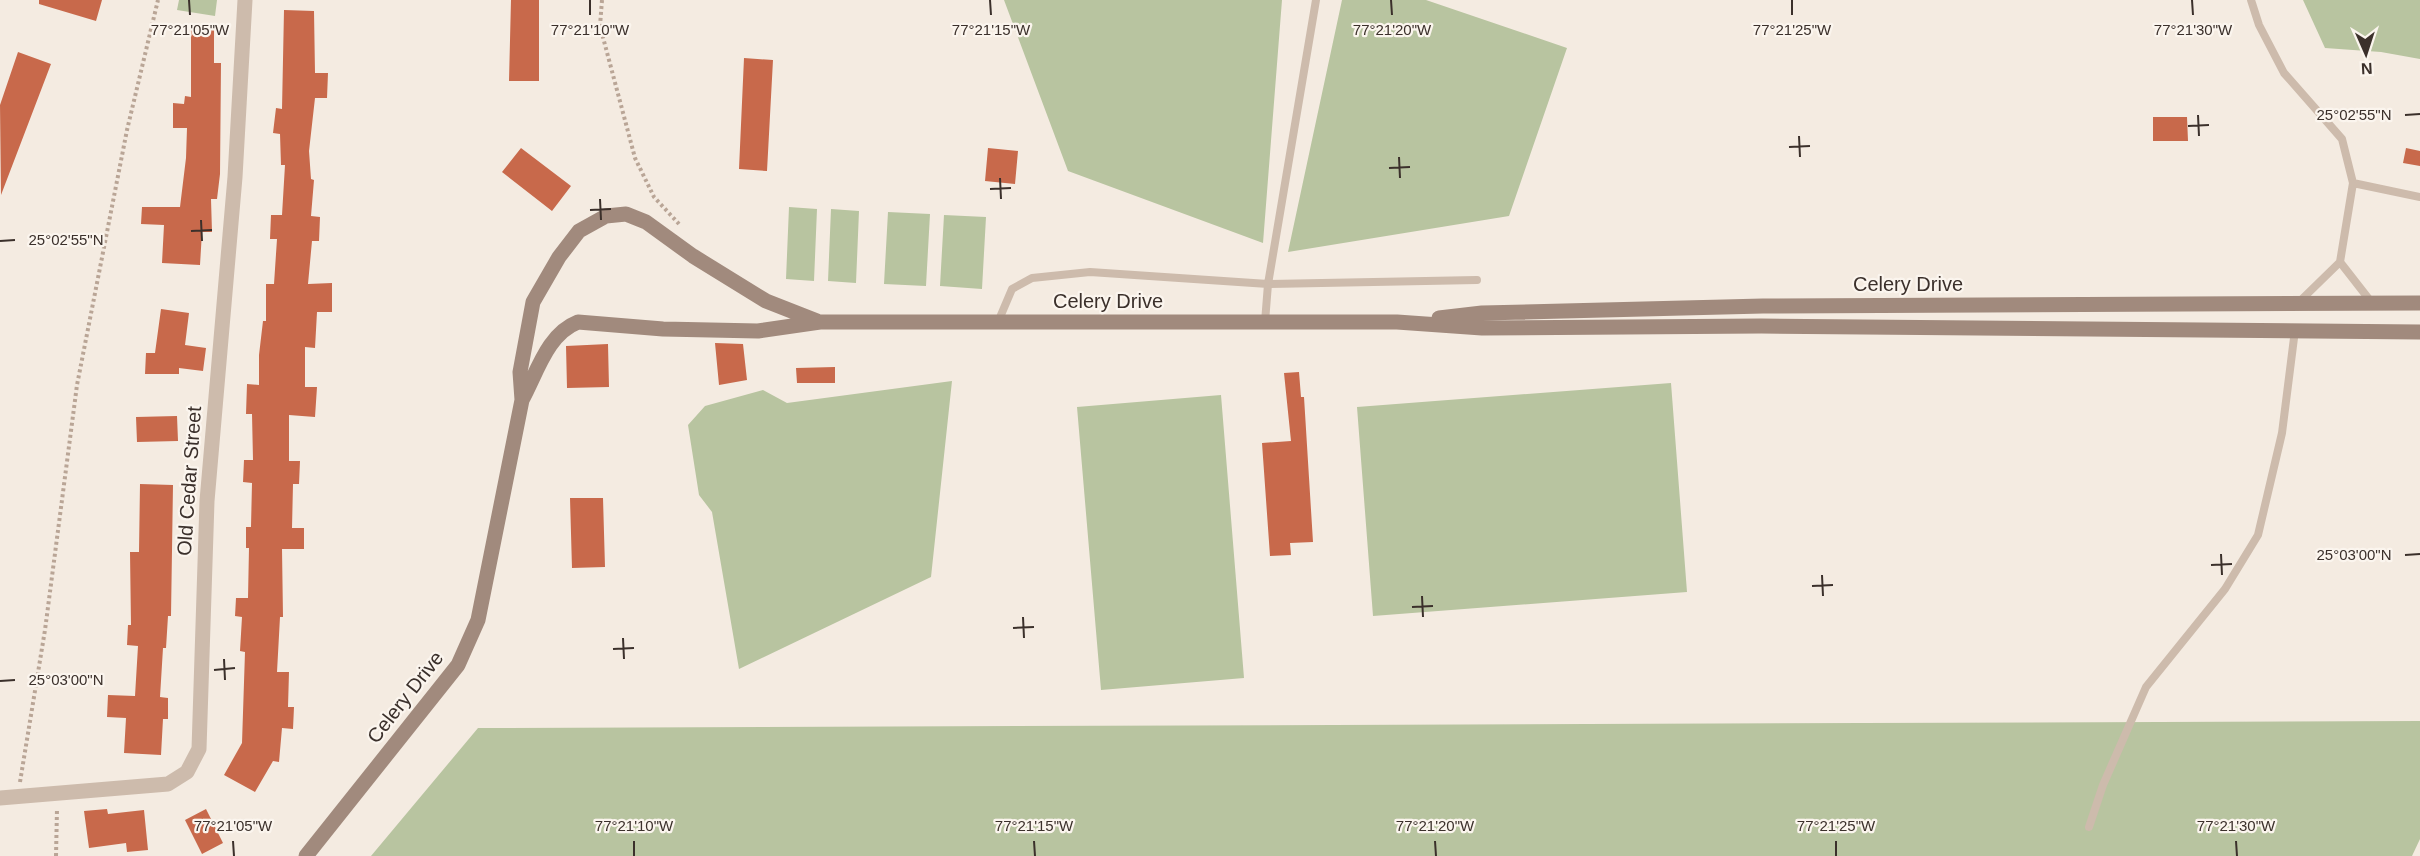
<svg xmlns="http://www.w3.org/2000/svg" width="2420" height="856" font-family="Helvetica,sans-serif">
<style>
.green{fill:#b8c4a0}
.building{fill:#c8694b}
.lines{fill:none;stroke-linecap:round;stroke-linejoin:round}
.path{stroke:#b9a596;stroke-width:4;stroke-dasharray:3 3;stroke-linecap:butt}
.lane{stroke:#cdbbac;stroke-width:8}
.street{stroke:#cdbbac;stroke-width:15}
.secondary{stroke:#a18a7d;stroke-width:15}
.ticks{fill:none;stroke:#3b302b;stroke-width:2}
.labels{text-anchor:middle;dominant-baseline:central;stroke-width:4.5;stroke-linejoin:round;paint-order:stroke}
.street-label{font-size:20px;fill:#3b302b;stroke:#fbf5ee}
.ticks-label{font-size:15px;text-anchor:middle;fill:#3b302b;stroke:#fbf5ee;stroke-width:4.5;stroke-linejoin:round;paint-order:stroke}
</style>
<rect width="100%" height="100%" fill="#f4ebe1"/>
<path class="green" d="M179,0h38l-2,16 -38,-6z
M1004,0h278l-19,243 -195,-72z
M1342,0h84l141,48 -58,168 -221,36z
M2303,0h117v59l-39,-7 -56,-4z
M789,207l28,2 -3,72 -28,-2z
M831,209l28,2 -3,72 -28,-2z
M888,212l42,2 -4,72 -42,-2z
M944,215l42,2 -4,72 -42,-3z
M952,381l-21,196 -192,92 -27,-157 -13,-17 -11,-70 17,-19 58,-16 24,13z
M1671,383l16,209 -314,24 -16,-209z
M1221,395l23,283 -143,12 -24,-283z
M2420,721v118l-8,17h-2041l107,-128z"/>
<path class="building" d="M39,0h63l-6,21 -57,-17z
M511,0h28v81h-30z
M284,10l30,1 1,62h13l-1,25h-12l-6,53 2,28 3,1 -3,36 9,1 -1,24h-7l-4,43 24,-1v29h-15l-2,36 -10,-1v40h12l-2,30 -26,-2v46h11l-1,23h-6l-1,44h12v21h-22l1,68h-3l-3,55h12l-1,35h6l-1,22 -11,-1 -3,34 -6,-1 -18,31 -31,-17 18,-32 3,-91 -5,-1 2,-34 -7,-1 1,-18h12l1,-50h-3v-21h5l1,-44 -9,-1 1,-22h9l-1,-46h-6l1,-30 12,1v-30l4,-34h3v-37h8l3,-45h-7l1,-24h11l3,-50h-4l-1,-31 -7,-1 3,-25 6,1z
M191,29h23v34h7l-1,111 -3,25h-6l1,33h-10l-2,33 -38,-2 2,-38 -23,-1 1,-17h38l6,-49 1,-30h-14v-25l11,1 1,-8 6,1z
M18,52l33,12 -50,131 -1,-90z
M744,58l29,2 -6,111 -28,-2z
M2153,117h34l1,24h-35z
M521,148l50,38 -19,25 -50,-39z
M988,148l30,3 -3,33 -30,-3z
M2406,148l14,3v15l-17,-3z
M161,309l28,4 -4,32 21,3 -3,23 -24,-3v6h-34l1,-21h9z
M715,343l28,1 4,36 -28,5z
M608,344l1,43 -42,1 -1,-42z
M835,367v16h-38l-1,-15z
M1299,372l2,25h3l9,145 -23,1 1,12 -21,1 -8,-113 29,-2 -7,-68z
M177,416l1,25 -41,1 -1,-25z
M140,484l33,1 -2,131h-3l-2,32h-3l-3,49 8,1v21h-5l-2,36 -37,-2 2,-35 -19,-1 1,-22 27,1 3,-50 -11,-1 1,-20h3l-1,-73h9z
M570,498h33l2,69 -33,1z
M107,809l1,5 36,-4 4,40 -21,2 -1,-9 -37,5 -5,-37z
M206,809l17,34 -21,11 -17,-34z"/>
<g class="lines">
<path class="path" d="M602,0l-2,26 35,132 19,39 25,27
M20,782l25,-152 32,-245 50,-255 31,-130
M56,856l1,-47"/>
<path class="lane" d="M2251,0l8,25 25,48 58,66 11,44 -13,79 -41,40
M2353,183l67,14
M2340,262l32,41
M998,322l14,-33 20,-11 58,-6 178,12 209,-4
M1265,322l3,-38 48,-284
M2089,827l14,-42 43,-98 79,-98 33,-54 24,-102 13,-103"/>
<path class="street" d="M0,798l168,-14 19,-12 12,-23 8,-248 28,-324 10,-177"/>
<path class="secondary" d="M1439,318l43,-5 281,-7 657,-3
M522,400c15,-27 25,-66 56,-78l85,7 95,2 62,-9h577l85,6 279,-2 659,6
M306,856l152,-191 20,-45 44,-220 -2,-28 13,-70 26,-45 20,-26 27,-15 20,-2 20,8 47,34 73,45 51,20"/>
</g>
<path class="ticks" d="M189,0l1,15M590,0v15M990,0l1,15M1391,0l1,15M1792,0v15M2192,0l1,15M2198,115l1,21M2405,115l15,-1M2188,126l21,-1M1799,136l1,21M1789,147l21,-1M1399,157l1,21M1389,168l21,-1M1000,178l1,21M990,189l21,-1M600,199l1,21M590,210l21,-1M201,220l1,21M191,231l21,-1M0,241l15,-1M2221,554l1,21M2405,555l15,-1M2211,565l21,-1M1822,575l1,21M1812,586l21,-1M1422,596l1,21M1412,607l21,-1M1023,617l1,21M1013,628l21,-1M623,638l1,21M613,649l21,-1M224,659l1,21M214,670l21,-2M0,681l15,-1M233,841l1,15M634,841v15M1034,841l1,15M1435,841l1,15M1836,841v15M2236,841l1,15"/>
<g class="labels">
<g class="street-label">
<text x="1908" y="284">Celery Drive</text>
<text x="1108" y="301">Celery Drive</text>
<text transform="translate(189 481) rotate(-86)">Old Cedar Street</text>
<text transform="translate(405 697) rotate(-52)">Celery Drive</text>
</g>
</g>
<g class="ticks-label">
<text x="190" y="35">77°21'05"W</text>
<text x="590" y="35">77°21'10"W</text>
<text x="991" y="35">77°21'15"W</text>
<text x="1392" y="35">77°21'20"W</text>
<text x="1792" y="35">77°21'25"W</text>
<text x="2193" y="35">77°21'30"W</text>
<text x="2354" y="120">25°02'55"N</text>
<text x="66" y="245">25°02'55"N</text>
<text x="2354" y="560">25°03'00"N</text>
<text x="66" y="685">25°03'00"N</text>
<text x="233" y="831">77°21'05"W</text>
<text x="634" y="831">77°21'10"W</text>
<text x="1034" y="831">77°21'15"W</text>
<text x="1435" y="831">77°21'20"W</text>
<text x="1836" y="831">77°21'25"W</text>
<text x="2236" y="831">77°21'30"W</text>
</g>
<g transform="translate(2366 54) rotate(177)" stroke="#fbf5ee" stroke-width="4.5" paint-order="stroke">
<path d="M0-4.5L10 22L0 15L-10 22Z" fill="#3b302b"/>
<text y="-9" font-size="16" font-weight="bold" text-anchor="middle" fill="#3b302b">N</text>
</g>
</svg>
